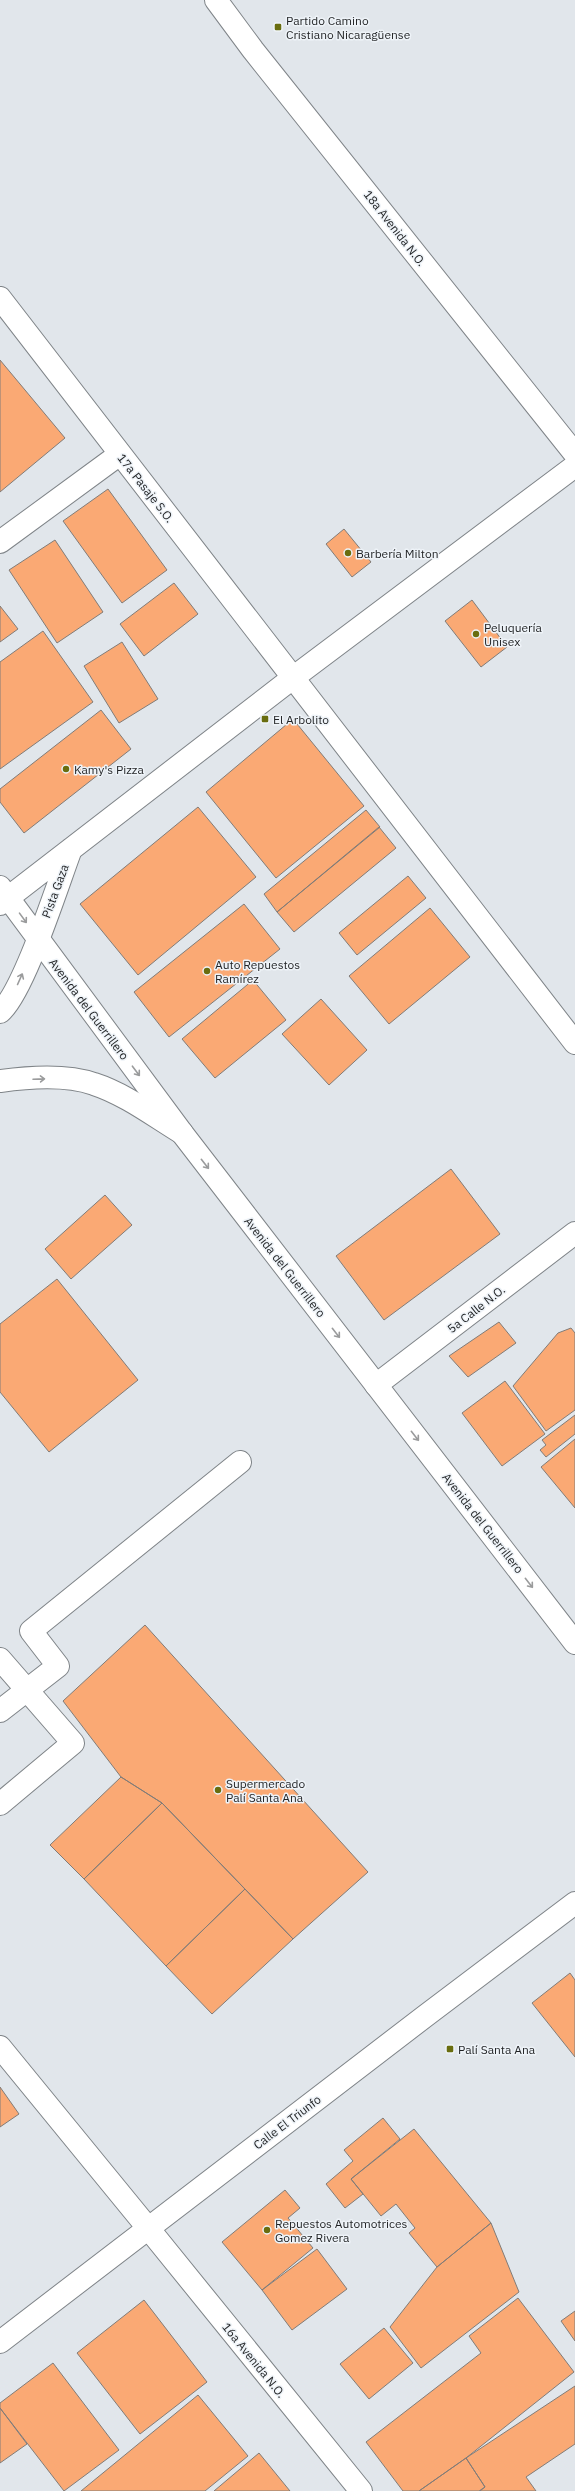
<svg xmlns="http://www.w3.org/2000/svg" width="575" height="2491" font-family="'IBM Plex Sans',sans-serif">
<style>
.building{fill:#faa974;stroke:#817c78}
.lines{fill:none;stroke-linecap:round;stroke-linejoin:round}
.service-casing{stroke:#7f8488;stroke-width:24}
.minor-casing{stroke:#7f8488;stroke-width:24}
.tertiary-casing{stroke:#7f8488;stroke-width:24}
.secondary-casing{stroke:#7f8488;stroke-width:24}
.primary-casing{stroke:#7f8488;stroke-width:24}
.service{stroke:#fff;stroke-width:22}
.minor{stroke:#fff;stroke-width:22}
.tertiary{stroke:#fff;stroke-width:22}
.secondary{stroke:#fff;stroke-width:22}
.primary{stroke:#fff;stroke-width:22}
.oneway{stroke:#9a9b9c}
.poi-dot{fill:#696d0f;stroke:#eef3f8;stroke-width:1.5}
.labels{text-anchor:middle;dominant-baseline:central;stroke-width:3;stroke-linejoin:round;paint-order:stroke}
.poi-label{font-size:12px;fill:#1f2123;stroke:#eef3f8;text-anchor:start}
.street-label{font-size:12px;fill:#1f2123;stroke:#eef3f8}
</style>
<rect width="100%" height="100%" fill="#e1e6eb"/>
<path class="building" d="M0,360l65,78 -65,54z
M108,489l59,81 -45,33 -59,-82z
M344,529l27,33 -19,15 -26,-33z
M55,540l48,72 -46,31 -48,-73z
M174,583l24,31 -54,42 -24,-32z
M472,600l35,47 -26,20 -36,-46z
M0,606l18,23 -18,13z
M43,631l50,71 -93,67v-107z
M122,642l36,57 -39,24 -35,-57z
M101,710l30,39 -107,84 -24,-31v-13z
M293,719l71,87 -88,72 -70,-86z
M198,807l58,70 -118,98 -58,-71z
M366,810l14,17 -103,85 -13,-18z
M379,827l17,21 -102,84 -17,-20z
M408,876l18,22 -69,57 -18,-22z
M244,904l36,45 -111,88 -35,-45z
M430,908l40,49 -81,67 -40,-48z
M253,980l33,40 -71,58 -33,-39z
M321,999l46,51 -38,35 -47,-51z
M451,1169l49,65 -116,86 -48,-64z
M105,1195l27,30 -61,54 -26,-30z
M57,1279l81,101 -89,72 -49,-60v-68z
M499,1322l17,21 -48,34 -19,-21z
M571,1328l4,5v77l-29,21 -33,-45 45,-53z
M505,1381l40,53 -43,32 -40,-53z
M575,1415v19l-29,23 -6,-7 6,-5 -4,-5z
M575,1439v69l-34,-41z
M145,1625l223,247 -75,67 -131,-136 -41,-26 -58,-76z
M121,1777l41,26 -78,76 -34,-34z
M162,1803l83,86 -79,77 -82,-87z
M245,1889l48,50 -81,75 -46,-48z
M570,1973l5,7v77l-43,-54z
M0,2087l19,27 -19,13z
M383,2118l17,21 -49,40 12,15 -18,14 -19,-24 27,-23 -9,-11z
M414,2129l77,94 -54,44 -28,-34 6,-5 -19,-24 -15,12 -30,-37z
M285,2190l15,18 -12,10 25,30 -51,42 -40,-48z
M491,2223l28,69 -98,76 -31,-41 47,-60z
M317,2249l30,40 -55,41 -30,-40z
M518,2298l56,74 -108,86 -47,33h-16l-37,-49 115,-89 -12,-17z
M144,2300l63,82 -67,52 -63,-81z
M575,2311v30l-14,-20z
M384,2328l29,35 -44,36 -29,-35z
M53,2363l66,87 -55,41 -64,-83v-5z
M575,2386v58l-49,33 10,14h-56l5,-4 -19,-29z
M198,2395l50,61 -43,35h-124z
M0,2408l27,36 -27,19z
M259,2453l31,38h-76z
M466,2458l19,29 -6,4h-60z"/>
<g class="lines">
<defs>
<path id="service" d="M0,1659l73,84 -73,61
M0,1711l58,-45 -27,-35 209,-169
M0,2047l148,181"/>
<path id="minor" d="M0,298l575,745
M0,542l120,-88
M376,1385l199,-152
M148,2228l213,263"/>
<path id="tertiary" d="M216,0l37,50 322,404
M0,887l182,246 393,510"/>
<path id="secondary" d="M0,2342l424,-325 151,-114"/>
<path id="primary" d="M0,904l294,-227 281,-211
M0,1012c24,-20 58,-129 71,-163
M0,1081c29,-4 66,-7 94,3 31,10 60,32 88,49"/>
</defs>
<use href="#service" class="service-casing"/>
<use href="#minor" class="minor-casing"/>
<use href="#tertiary" class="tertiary-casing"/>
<use href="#secondary" class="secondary-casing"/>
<use href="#primary" class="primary-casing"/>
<use href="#service" class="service"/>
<use href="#minor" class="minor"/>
<use href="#tertiary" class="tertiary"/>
<use href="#secondary" class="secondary"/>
<use href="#primary" class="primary"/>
</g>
<defs><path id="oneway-shaft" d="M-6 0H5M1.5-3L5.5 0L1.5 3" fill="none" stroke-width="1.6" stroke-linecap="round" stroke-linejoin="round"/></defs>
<g class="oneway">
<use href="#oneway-shaft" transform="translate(23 918) rotate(54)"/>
<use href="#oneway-shaft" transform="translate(20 979) rotate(-66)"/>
<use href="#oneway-shaft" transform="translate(136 1071) rotate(53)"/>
<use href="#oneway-shaft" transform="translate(39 1079) rotate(-2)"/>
<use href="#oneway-shaft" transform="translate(205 1164) rotate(52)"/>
<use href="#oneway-shaft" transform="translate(336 1333) rotate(52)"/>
<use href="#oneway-shaft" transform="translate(415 1436) rotate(52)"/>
<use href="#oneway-shaft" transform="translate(529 1583) rotate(52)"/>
</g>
<g class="poi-dot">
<rect x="274" y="23" width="8" height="8" rx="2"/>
<circle cx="348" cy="553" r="4"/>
<circle cx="476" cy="634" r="4"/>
<rect x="261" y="715" width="8" height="8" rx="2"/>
<circle cx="66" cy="769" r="4"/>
<circle cx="207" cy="971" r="4"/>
<circle cx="218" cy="1790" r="4"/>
<rect x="446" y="2045" width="8" height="8" rx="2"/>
<circle cx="267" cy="2230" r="4"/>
</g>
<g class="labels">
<g class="poi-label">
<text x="286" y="20">Partido Camino<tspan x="286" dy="14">Cristiano Nicaragüense</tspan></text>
<text x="356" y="553">Barbería Milton</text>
<text x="484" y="627">Peluquería<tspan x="484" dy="14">Unisex</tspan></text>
<text x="273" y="719">El Arbolito</text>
<text x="74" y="769">Kamy's Pizza</text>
<text x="215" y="964">Auto Repuestos<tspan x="215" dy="14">Ramírez</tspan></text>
<text x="226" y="1783">Supermercado<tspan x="226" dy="14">Palí Santa Ana</tspan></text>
<text x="458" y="2049">Palí Santa Ana</text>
<text x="275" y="2223">Repuestos Automotrices<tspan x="275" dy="14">Gomez Rivera</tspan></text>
</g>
<g class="street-label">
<text transform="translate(395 228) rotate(52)">18a Avenida N.O.</text>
<text transform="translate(146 488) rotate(52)">17a Pasaje S.O.</text>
<text transform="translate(55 891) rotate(-70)">Pista Gaza</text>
<text transform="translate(89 1009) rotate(53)">Avenida del Guerrillero</text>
<text transform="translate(285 1267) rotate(52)">Avenida del Guerrillero</text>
<text transform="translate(476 1309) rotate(-38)">5a Calle N.O.</text>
<text transform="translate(483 1523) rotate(52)">Avenida del Guerrillero</text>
<text transform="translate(287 2122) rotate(-37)">Calle El Triunfo</text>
<text transform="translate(254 2360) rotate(51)">16a Avenida N.O.</text>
</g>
</g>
</svg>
